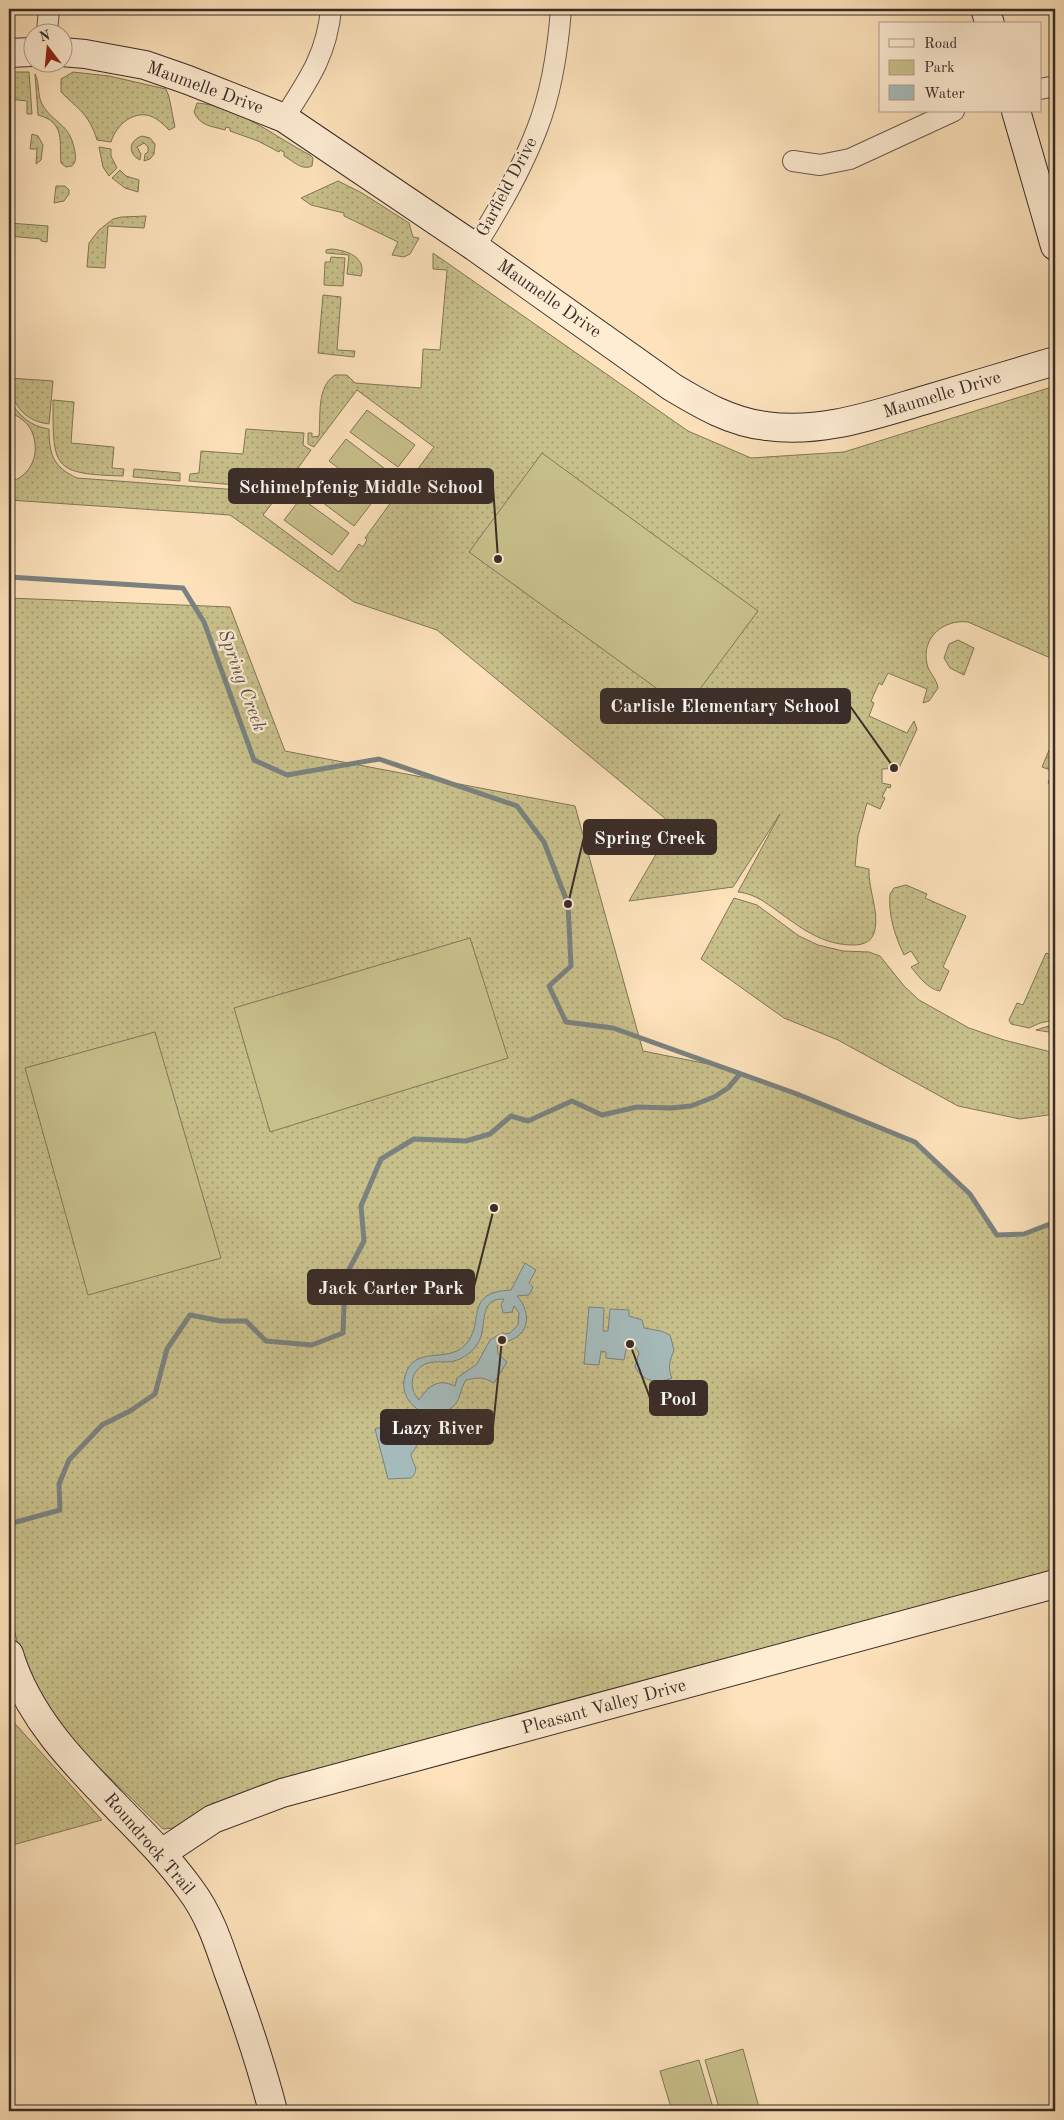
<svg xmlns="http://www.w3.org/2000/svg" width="1064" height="2120" font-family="'Old Standard TT',serif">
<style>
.green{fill:url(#green-dots);stroke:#80765a}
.pitch{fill:#c8c08b;stroke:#80765a}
.water{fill:#a5bbbb;stroke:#7a8280;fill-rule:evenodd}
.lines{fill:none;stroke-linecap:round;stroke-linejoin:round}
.stream{stroke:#7a8280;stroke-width:5}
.street-casing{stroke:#6a5a4d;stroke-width:22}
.secondary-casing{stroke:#392c28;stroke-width:30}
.street{stroke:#feecd3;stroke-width:20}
.secondary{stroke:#feecd3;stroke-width:28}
.labels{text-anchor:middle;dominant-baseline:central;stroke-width:4.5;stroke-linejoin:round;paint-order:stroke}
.street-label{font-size:18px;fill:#392c28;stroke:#feecd3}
.water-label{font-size:19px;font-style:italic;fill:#54504d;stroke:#feecd3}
.leader{fill:none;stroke:#392c28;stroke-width:2}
.callout-dot{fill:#392c28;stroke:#feecd3;stroke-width:2}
.callout{fill:#392c28;stroke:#392c28;stroke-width:2}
.callout-label{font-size:19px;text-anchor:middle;font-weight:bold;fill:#fff}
</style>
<defs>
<pattern id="green-dots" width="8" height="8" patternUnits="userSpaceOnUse" patternTransform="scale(1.25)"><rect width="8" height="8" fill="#c8c08b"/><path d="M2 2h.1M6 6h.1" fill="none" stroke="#a39c72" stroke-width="1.8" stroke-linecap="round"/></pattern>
</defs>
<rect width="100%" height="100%" fill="#fde2bb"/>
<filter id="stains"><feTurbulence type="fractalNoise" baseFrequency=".004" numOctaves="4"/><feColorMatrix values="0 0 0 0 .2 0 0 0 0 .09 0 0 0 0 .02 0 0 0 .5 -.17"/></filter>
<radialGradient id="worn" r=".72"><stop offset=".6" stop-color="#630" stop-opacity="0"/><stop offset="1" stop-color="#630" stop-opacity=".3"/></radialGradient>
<path class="green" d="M9,72h20l3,42h-5v-13l-18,-2z
M73,72l36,4 57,13 3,8 6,30 -6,3c-6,-6 -14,-14 -23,-15 -17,-2 -31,13 -35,27l-14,-2c-8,-26 -18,-30 -36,-48v-13z
M35,74c5,10 2,20 7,30 12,21 28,18 33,48 1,6 1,10 -3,14l-6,1 -5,-4c-2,-20 5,-41 -23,-48z
M197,103c41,3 78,34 113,52l3,3 -1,8c-10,5 -19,-5 -28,-10v-4l-4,-2 -1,2 -21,-11 -28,-10v-3l-4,-1 -1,3c-14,-4 -25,-4 -31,-18z
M32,134l6,2 5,9 -2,15 -5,4 1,-15h-7z
M142,136l8,2 5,6 -1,10 -4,5 -6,2 1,-7 3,-2v-5l-4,-4 -7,4 4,7 -1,6c-12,-6 -12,-19 2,-24z
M99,147l12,2v7l6,12 -8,8 -6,-9z
M120,170l6,6 13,4 -1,12 -13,-4 -13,-10z
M338,181l24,12 47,30 4,14 6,1 -9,16 -6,3 -12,-2 6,-13 -54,-26v-3l-33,-8 -10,-7z
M56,186h9l4,4v4l-5,7 -10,2z
M146,216l-2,12 -36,-2 -3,42 -18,-1 2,-24 10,-13 14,-11 8,-2z
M9,223l39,3 -1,16 -6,-1v-2l-32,-3z
M331,249c15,1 36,8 30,27l-14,-2 2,-19 -23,-2v-3z
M433,253l255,178 63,27 93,-6 211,-66v274l-87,-38c-24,-3 -47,15 -41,42 2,9 10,15 11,24l-9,13 -6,2 4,-14 -39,-16 -6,12 -3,-2 -8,18 3,2 -5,13 38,17 7,-12 3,8 -18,39 -17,1v14l9,2 -1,3 -3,-1 -5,10 3,1 -5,11 -13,-6 -9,33 -3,30 14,3c-1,19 10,43 6,60 -2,12 -10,16 -22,16 -37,0 -61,-25 -90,-44 -8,-5 -16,-8 -25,-9l42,-78 -47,73 -104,14 44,-76 -236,-195 -83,-28 -124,-87 -221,-15v-18c22,-5 32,-29 23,-50 -4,-10 -14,-16 -23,-20v-13c10,17 21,27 40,30 0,25 4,38 28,49l203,15 -17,22 76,57 20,-28 4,3 4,-7 -2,-2 40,-55 4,3 6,-7 -3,-2 22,-30 -77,-57 -43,57 -6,-3v-11h4v4l7,-1c2,-19 -3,-49 16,-61h12l8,8 66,5 2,-39 17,1 7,-80 -14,-1z
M331,257l14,1 -2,28 -19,-1 1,-23h5z
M323,295l18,2 -4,53 18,1 -1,6 -36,-4z
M9,378l44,3 -4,43c-26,-3 -38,-21 -40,-46z
M53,400l21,2 -3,41 43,4 -2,21 12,1 -1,7c-71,-2 -70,-8 -70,-76z
M246,429l58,4 -1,12 8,5 -28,39 -94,-8 1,-7 9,-1 2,-22 42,3z
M134,469l46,4v8l-47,-4z
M9,598l221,9 55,144 290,55 68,245 75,15 79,28 118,48 55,52 27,41 27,-1 31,-12v349l-791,213 -52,20 -39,24 -10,1 -80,-77 -39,-45 -21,-40 -14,-60z
M958,640l16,8 -10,27 -14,-7 -6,-10 5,-14z
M1050,748l5,1v38l-7,-4 5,-12 -11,-4z
M906,885l21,9 -2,4 41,18 -23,51 6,4 -9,20c-12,-2 -21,-14 -29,-24l8,-4 -8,-12 -7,4c-9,-19 -16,-40 -14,-61l4,-6z
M734,898l23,7 42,31 19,9 25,6 26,1 11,4 24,30 15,14 50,28 35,12 51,13v61l-35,5 -62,-13 -120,-66 -54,-22 -83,-59z
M1046,953l9,4v63l-15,3 -11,5 -18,-4 -2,-4 8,-17 6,2z
M1055,1024v9l-19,-3z
M9,1717l93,103 -93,26z"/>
<path class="pitch" d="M367,410l48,35 -17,22 -48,-35z
M346,439l47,36 -16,22 -48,-36z
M542,453l216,158 -73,98 -216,-157z
M323,469l48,35 -17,22 -47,-35z
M301,498l48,35 -17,22 -48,-35z
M470,938l38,120 -238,74 -36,-124z
M155,1032l66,226 -133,37 -63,-227z
M743,2049l17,62h-40l-15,-51z
M699,2060l15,51h-42l-12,-40z"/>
<path class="water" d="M525,1263l11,7 -7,13 4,4 -4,8 -12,1c11,12 15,32 -2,42 -6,4 -13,3 -18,8l1,8 9,8 -13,21c-10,-6 -17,-6 -28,-3 -7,10 -4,21 -16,29 -22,16 -53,-7 -45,-33 9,-32 43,-12 60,-31 21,-21 -3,-53 46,-55zM504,1299l-3,6 2,7 2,1 7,-1 2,-6 5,7 -1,12 -8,8 -12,2 -8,5 -13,24 -20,14 -2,8c-17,-8 -27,0 -36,14 -11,-12 -9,-31 9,-37 16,-4 22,4 40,-9 6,-4 11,-11 13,-18 5,-15 -1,-38 23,-37z
M589,1307l15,1 -1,23h5l2,-22 19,1v6l13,4 2,8 17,3 9,4 4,15c-4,11 -7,17 -2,28 -15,6 -29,4 -37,-11l4,-14 -4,-6 -4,-1 -5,4 -2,10 -18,-2v-6l-5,-1 -2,14 -15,-1z
M397,1414l5,3 1,12 14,7c2,9 -1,11 -6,18 1,11 10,14 0,24l-23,1 -13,-50 7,-2 7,-12z"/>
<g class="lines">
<path class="stream" d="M9,577l174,11 21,34 50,138 33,15 92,-16 138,47 27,36 24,62 3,62 -22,20 17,36 47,6 184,66 118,48 55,52 27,41 27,-1 31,-12
M9,1524l51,-14 -1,-26 10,-24 33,-35 28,-14 25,-17 12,-45 23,-34 31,6h25l20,20 46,4 31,-12 2,-56 19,-36 -3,-35 20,-47 33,-20 52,2 24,-7 21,-18 17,5 44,-20 30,14 35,-8 34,1 20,-2 23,-9 14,-9 12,-14"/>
<defs>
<path id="street" d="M47,32l2,-23
M1040,89l15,-3
M284,118c24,-37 43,-64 47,-109
M793,161l27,4 30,-6 104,-48
M475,247c24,-38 46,-76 62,-118 15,-38 21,-80 24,-120"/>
<path id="secondary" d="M985,9l5,15
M62,52l23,2 60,11 43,15 96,38 191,129 197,140c30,18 59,35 94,39 55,8 107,-11 159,-26 43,-13 87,-26 130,-39
M9,53l23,-1
M1016,111l39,135
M9,1654c29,97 124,156 181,235 19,25 28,53 38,82 17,46 33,93 45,140
M162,1853l51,-34 69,-26 773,-209"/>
</defs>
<use href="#street" class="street-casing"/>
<use href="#secondary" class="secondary-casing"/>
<use href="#street" class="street"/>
<use href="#secondary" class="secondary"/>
</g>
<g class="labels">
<g class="street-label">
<text transform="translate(205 88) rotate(20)">Maumelle Drive</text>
<text transform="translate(507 187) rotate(-62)">Garfield Drive</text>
<text transform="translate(549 299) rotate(35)">Maumelle Drive</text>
<text transform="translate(942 395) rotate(-17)">Maumelle Drive</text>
<text transform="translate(604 1707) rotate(-15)">Pleasant Valley Drive</text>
<text transform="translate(149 1844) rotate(49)">Roundrock Trail</text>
</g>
<g class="water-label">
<text transform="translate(241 681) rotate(70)">Spring Creek</text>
</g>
</g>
<path class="leader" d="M498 559L493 486M894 768L850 706M568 904L584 837M494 1208L474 1287M630 1344L650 1398M502 1340L493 1427"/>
<g class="callout-dot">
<circle cx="498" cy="559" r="5"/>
<circle cx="894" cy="768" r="5"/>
<circle cx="568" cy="904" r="5"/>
<circle cx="494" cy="1208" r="5"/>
<circle cx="630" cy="1344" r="5"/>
<circle cx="502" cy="1340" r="5"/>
</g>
<g class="callout">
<rect x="229" y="469" width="264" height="34" rx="5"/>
<rect x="601" y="689" width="249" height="34" rx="5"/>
<rect x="584" y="820" width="132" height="34" rx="5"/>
<rect x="308" y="1270" width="166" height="34" rx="5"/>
<rect x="650" y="1381" width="57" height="34" rx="5"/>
<rect x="381" y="1410" width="112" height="34" rx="5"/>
</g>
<g class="callout-label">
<text x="361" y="493">Schimelpfenig Middle School</text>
<text x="725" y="712">Carlisle Elementary School</text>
<text x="650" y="844">Spring Creek</text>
<text x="391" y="1294">Jack Carter Park</text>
<text x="678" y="1405">Pool</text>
<text x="437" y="1434">Lazy River</text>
</g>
<rect width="1064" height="2120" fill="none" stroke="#fde2bb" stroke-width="30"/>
<rect x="10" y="10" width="1044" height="2100" fill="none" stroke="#392c28" stroke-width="2.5"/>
<rect x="15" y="15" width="1034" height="2090" fill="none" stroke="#392c28"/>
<rect x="879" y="22" width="162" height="90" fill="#feecd3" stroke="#af9f8f"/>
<rect x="889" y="39" width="25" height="8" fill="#feecd3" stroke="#af9f8f"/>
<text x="924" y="48" font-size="15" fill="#392c28">Road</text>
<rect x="889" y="60" width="25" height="15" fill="#c8c08b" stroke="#af9f8f"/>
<text x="924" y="72" font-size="15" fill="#392c28">Park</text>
<rect x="889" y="85" width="25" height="15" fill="#a5bbbb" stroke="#af9f8f"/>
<text x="924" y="98" font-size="15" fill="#392c28">Water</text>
<g transform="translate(48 48) rotate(344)"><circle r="24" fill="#feecd3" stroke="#af9f8f"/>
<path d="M0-4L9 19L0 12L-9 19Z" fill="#8f2418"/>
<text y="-8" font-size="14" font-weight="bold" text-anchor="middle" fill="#392c28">N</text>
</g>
<rect width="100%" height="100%" filter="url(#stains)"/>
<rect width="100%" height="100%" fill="url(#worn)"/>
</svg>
